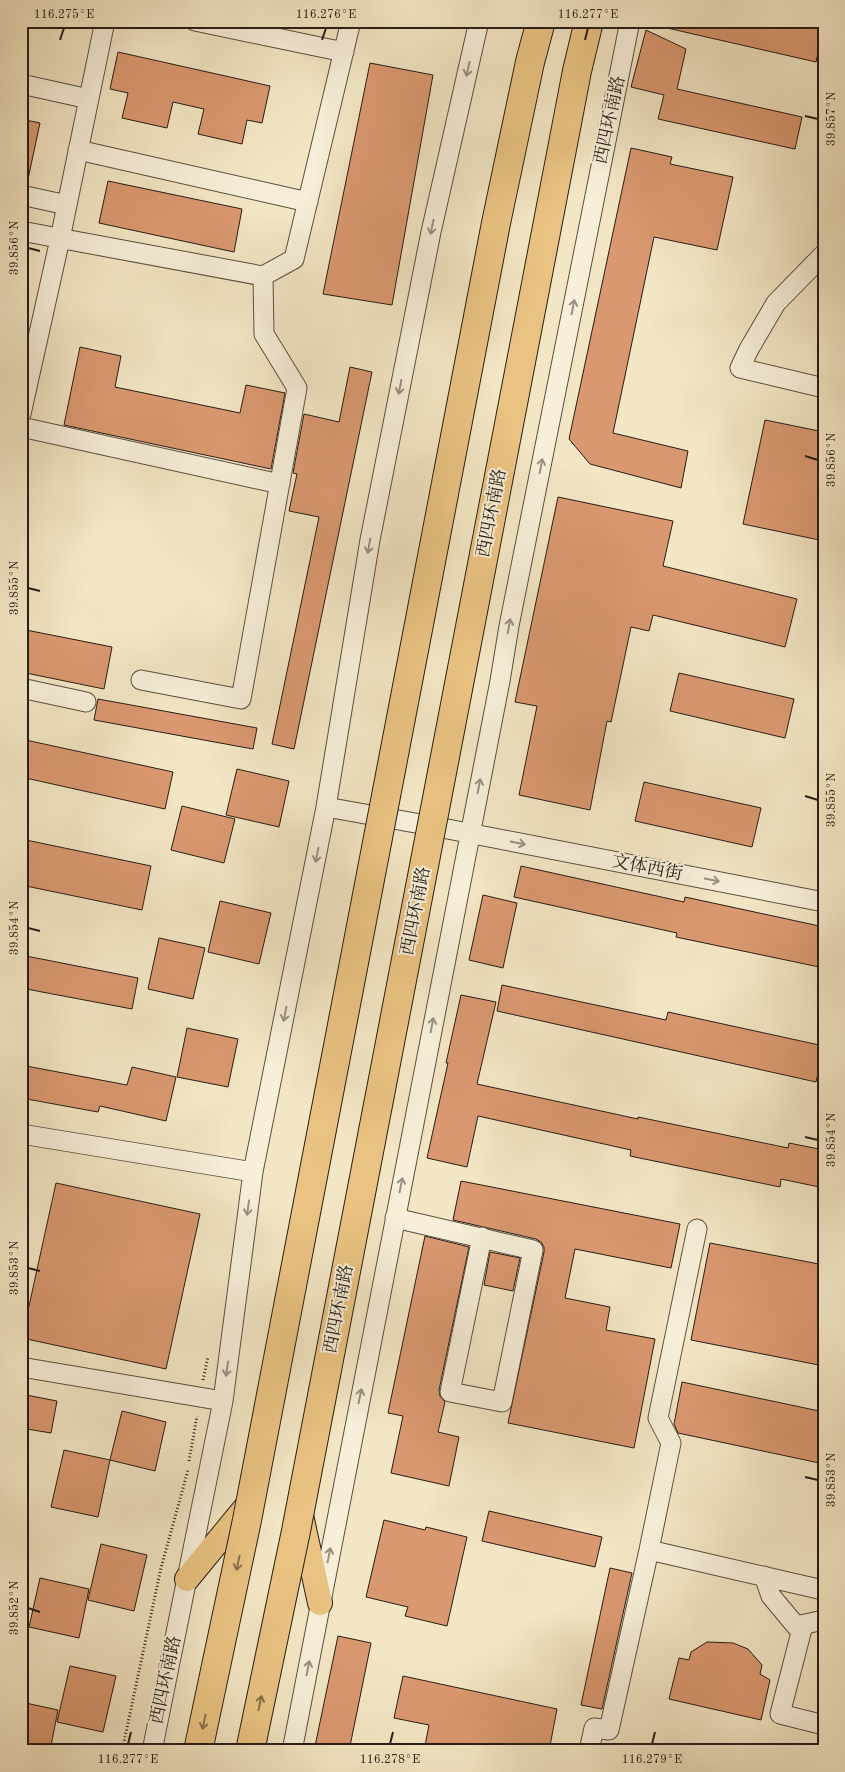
<svg xmlns="http://www.w3.org/2000/svg" width="845" height="1772" font-family="'Old Standard TT','Noto Serif SC',serif">
<style>
.building{fill:#da9870;stroke:#271d15}
.lines{fill:none;stroke-linecap:round;stroke-linejoin:round}
.minor-casing{stroke:#5a4f41;stroke-width:21}
.major-casing{stroke:#271d15;stroke-width:26}
.path{stroke:#271d15;stroke-width:3;stroke-dasharray:1 2.5;stroke-linecap:butt}
.minor{stroke:#f7efd9;stroke-width:19}
.major{stroke:#eac382;stroke-width:24}
.highway-bridge-casing{stroke:#271d15;stroke-width:30;stroke-linecap:butt}
.highway-bridge{stroke:#eac382;stroke-width:28}
.oneway{stroke:#999081}
.oneway2{stroke:#88704c}
.ticks{fill:none;stroke:#271d15;stroke-width:2}
.labels{text-anchor:middle;dominant-baseline:central;stroke-width:4;stroke-linejoin:round;paint-order:stroke}
.street-label{font-size:18px;fill:#271d15;stroke:#f7efd9}
.neatline{fill:none;stroke:#271d15;stroke-width:2}
.ticks-label{font-size:12px;text-anchor:middle;fill:#271d15}
</style>
<rect width="100%" height="100%" fill="#f3e6c4"/>
<filter id="stains"><feTurbulence type="fractalNoise" baseFrequency=".004" numOctaves="4"/><feColorMatrix values="0 0 0 0 .2 0 0 0 0 .09 0 0 0 0 .02 0 0 0 .5 -.17"/></filter>
<radialGradient id="worn" r=".72"><stop offset=".6" stop-color="#630" stop-opacity="0"/><stop offset="1" stop-color="#630" stop-opacity=".3"/></radialGradient>
<path class="building" d="M667,21h122l34,8 -7,33 -149,-34z
M646,30l40,19 -9,40 125,28 -7,32 -137,-30 6,-24 -33,-8z
M118,52l152,34 -8,37 -15,-3 -5,24 -44,-10 6,-25 -31,-7 -6,26 -45,-10 6,-25 -18,-4z
M370,63l63,12 -41,230 -69,-11z
M21,119l19,4 -12,56 -7,-1z
M631,148l41,9 -2,7 63,13 -16,73 -63,-13 -41,196 75,18 -7,37 -91,-24 -21,-25z
M108,181l134,28 -8,43 -135,-29z
M80,347l41,9 -6,31 125,26 6,-28 39,8 -14,76 -207,-44z
M350,367l22,5 -78,377 -22,-5 47,-227 -30,-6 8,-37 -4,-1 11,-59 35,8z
M765,420l59,12v109l-81,-17z
M558,497l115,24 -10,45 134,33 -12,48 -132,-32 -4,16 -18,-4 -20,95 -4,-1 -17,89 -71,-15 18,-89 -22,-4z
M21,629l91,18 -8,42 -83,-17z
M679,673l115,26 -9,39 -115,-27z
M98,699l159,29 -4,21 -159,-29z
M21,739l152,33 -8,37 -144,-32z
M237,769l52,12 -10,46 -53,-12z
M644,782l117,26 -9,39 -117,-26z
M182,806l53,13 -11,44 -53,-13z
M21,839l130,27 -9,44 -121,-25z
M521,866l163,36 1,-5 139,30v41l-148,-31 1,-4 -163,-36z
M483,895l34,8 -14,65 -34,-8z
M220,901l51,12 -12,51 -51,-12z
M159,938l46,10 -12,51 -45,-10z
M21,955l117,23 -6,31 -111,-21z
M502,985l164,35 2,-8 156,34 -8,36 -319,-71z
M461,995l35,7 -19,82 161,35v-2l150,31 1,-5 35,7v38l-43,-9 -1,8 -150,-31 1,-6 -153,-34 -11,51 -40,-9 21,-95h-2z
M187,1028l51,11 -10,48 -51,-10z
M21,1065l106,20 5,-18 44,10 -10,44 -66,-15 -2,6 -77,-14z
M461,1181l219,43 -9,44 -96,-19 -10,49 45,9 -4,23 49,9 -21,109 -126,-25 36,-171v-5l-3,-5 -5,-3 -83,-19z
M56,1183l144,31 -34,155 -144,-31z
M425,1236l44,11 -30,143 1,6 5,6 -7,30 21,5 -10,49 -58,-13 12,-57 -15,-3z
M710,1243l114,22v101l-133,-26z
M490,1252l30,6 -7,33 -29,-6z
M682,1382l142,30v52l-146,-31 -4,-9z
M21,1394l36,7 -6,32 -30,-5z
M122,1411l44,11 -11,49 -45,-11z
M64,1450l46,10 -12,57 -47,-10z
M489,1511l113,26 -7,30 -113,-26z
M384,1520l41,10 1,-3 41,10 -20,89 -42,-10 3,-9 -42,-10z
M101,1544l46,11 -13,56 -46,-11z
M610,1568l22,5 -30,136 -21,-4z
M40,1578l49,11 -10,49 -50,-11z
M338,1636l33,7 -22,108h-35z
M707,1642l26,1 15,6 14,16 -2,9 10,6 -9,40 -92,-21 10,-41 10,2 2,-8z
M70,1666l46,10 -13,56 -46,-10z
M403,1676l154,33 -8,42 -31,-6 -1,6h-93l5,-26 -35,-7z
M21,1702l37,8 -8,41h-29z"/>
<g class="lines">
<defs>
<path id="minor" d="M195,21l149,31
M21,84l68,15
M78,150l230,52
M21,195l46,10
M21,231l242,45 31,-17 57,-238
M824,254l-48,49 -27,46 -9,19 84,20
M21,414l39,-175 45,-218
M21,427l259,57
M141,680l100,19 56,-311 -33,-54 -1,-58
M21,688l65,14
M326,807l106,19 392,76
M21,1134l232,38
M395,1218l138,32 -31,152 -52,-10 32,-155
M21,1367l202,34
M649,1550l22,-107 -13,-25 39,-189
M764,1576l7,20 25,30 23,-5 5,2
M803,1625l-23,89 44,11
M152,1751l71,-350 30,-229 73,-365 44,-267 61,-308 48,-211
M292,1751l208,-1070 9,-55 121,-605
M589,1751l5,-23 15,2 40,-180 174,40 1,-4"/>
<path id="major" d="M301,1515l19,88
M187,1579l64,-78"/>
</defs>
<use href="#minor" class="minor-casing"/>
<use href="#major" class="major-casing"/>
<path class="path" d="M203,1380l5,-23
M189,1461l8,-45
M122,1751l39,-183 27,-98"/>
<use href="#minor" class="minor"/>
<use href="#major" class="major"/>
<defs>
<path id="highway-bridge" d="M198,1751l49,-231 249,-1297 34,-161 11,-41
M250,1751l46,-220 281,-1460 12,-50"/>
</defs>
<use href="#highway-bridge" class="highway-bridge-casing"/>
<use href="#highway-bridge" class="highway-bridge"/>
</g>
<defs><path id="oneway-shaft" d="M-6 0H5M1.5-3L5.5 0L1.5 3" fill="none" stroke-width="1.6" stroke-linecap="round" stroke-linejoin="round" transform="scale(1.25)"/></defs>
<g class="oneway">
<use href="#oneway-shaft" transform="translate(468 69) rotate(103)"/>
<use href="#oneway-shaft" transform="translate(432 227) rotate(102)"/>
<use href="#oneway-shaft" transform="translate(573 307) rotate(-79)"/>
<use href="#oneway-shaft" transform="translate(400 387) rotate(101)"/>
<use href="#oneway-shaft" transform="translate(541 466) rotate(-79)"/>
<use href="#oneway-shaft" transform="translate(369 546) rotate(100)"/>
<use href="#oneway-shaft" transform="translate(509 626) rotate(-80)"/>
<use href="#oneway-shaft" transform="translate(479 786) rotate(-79)"/>
<use href="#oneway-shaft" transform="translate(518 843) rotate(11)"/>
<use href="#oneway-shaft" transform="translate(317 855) rotate(101)"/>
<use href="#oneway-shaft" transform="translate(712 880) rotate(11)"/>
<use href="#oneway-shaft" transform="translate(285 1014) rotate(101)"/>
<use href="#oneway-shaft" transform="translate(432 1025) rotate(-79)"/>
<use href="#oneway-shaft" transform="translate(401 1185) rotate(-79)"/>
<use href="#oneway-shaft" transform="translate(248 1208) rotate(98)"/>
<use href="#oneway-shaft" transform="translate(227 1369) rotate(98)"/>
<use href="#oneway-shaft" transform="translate(360 1396) rotate(-79)"/>
<use href="#oneway-shaft" transform="translate(329 1555) rotate(-79)"/>
<use href="#oneway-shaft" transform="translate(308 1668) rotate(-79)"/>
</g>
<g class="oneway2">
<use href="#oneway-shaft" transform="translate(238 1563) rotate(102)"/>
<use href="#oneway-shaft" transform="translate(260 1703) rotate(-78)"/>
<use href="#oneway-shaft" transform="translate(204 1722) rotate(102)"/>
</g>
<path class="ticks" d="M60,40l4,-12M322,40l4,-12M585,40l3,-12M805,116l13,3M28,248l12,3M805,456l13,4M28,588l12,3M805,796l13,4M28,928l12,3M805,1137l13,3M28,1268l12,3M805,1477l13,3M28,1608l12,4M128,1744l3,-12M390,1744l3,-12M652,1744l3,-12"/>
<g class="labels">
<g class="street-label">
<text transform="translate(610 120) rotate(-78)">西四环南路</text>
<text transform="translate(492 513) rotate(-79)">西四环南路</text>
<text transform="translate(647 868) rotate(11)">文体西街</text>
<text transform="translate(416 911) rotate(-79)">西四环南路</text>
<text transform="translate(339 1309) rotate(-79)">西四环南路</text>
<text transform="translate(166 1680) rotate(-78)">西四环南路</text>
</g>
</g>
<rect width="845" height="1772" fill="none" stroke="#f3e6c4" stroke-width="55"/>
<rect x="28" y="28" width="790" height="1716" class="neatline"/>
<g class="ticks-label">
<text x="64" y="18">116.275°E</text>
<text x="326" y="18">116.276°E</text>
<text x="588" y="18">116.277°E</text>
<text transform="translate(831 119) rotate(-90)" y="4">39.857°N</text>
<text transform="translate(14 248) rotate(-90)" y="4">39.856°N</text>
<text transform="translate(831 460) rotate(-90)" y="4">39.856°N</text>
<text transform="translate(14 588) rotate(-90)" y="4">39.855°N</text>
<text transform="translate(831 800) rotate(-90)" y="4">39.855°N</text>
<text transform="translate(14 928) rotate(-90)" y="4">39.854°N</text>
<text transform="translate(831 1140) rotate(-90)" y="4">39.854°N</text>
<text transform="translate(14 1268) rotate(-90)" y="4">39.853°N</text>
<text transform="translate(831 1480) rotate(-90)" y="4">39.853°N</text>
<text transform="translate(14 1608) rotate(-90)" y="4">39.852°N</text>
<text x="128" y="1763">116.277°E</text>
<text x="390" y="1763">116.278°E</text>
<text x="652" y="1763">116.279°E</text>
</g>
<rect width="100%" height="100%" filter="url(#stains)"/>
<rect width="100%" height="100%" fill="url(#worn)"/>
</svg>
